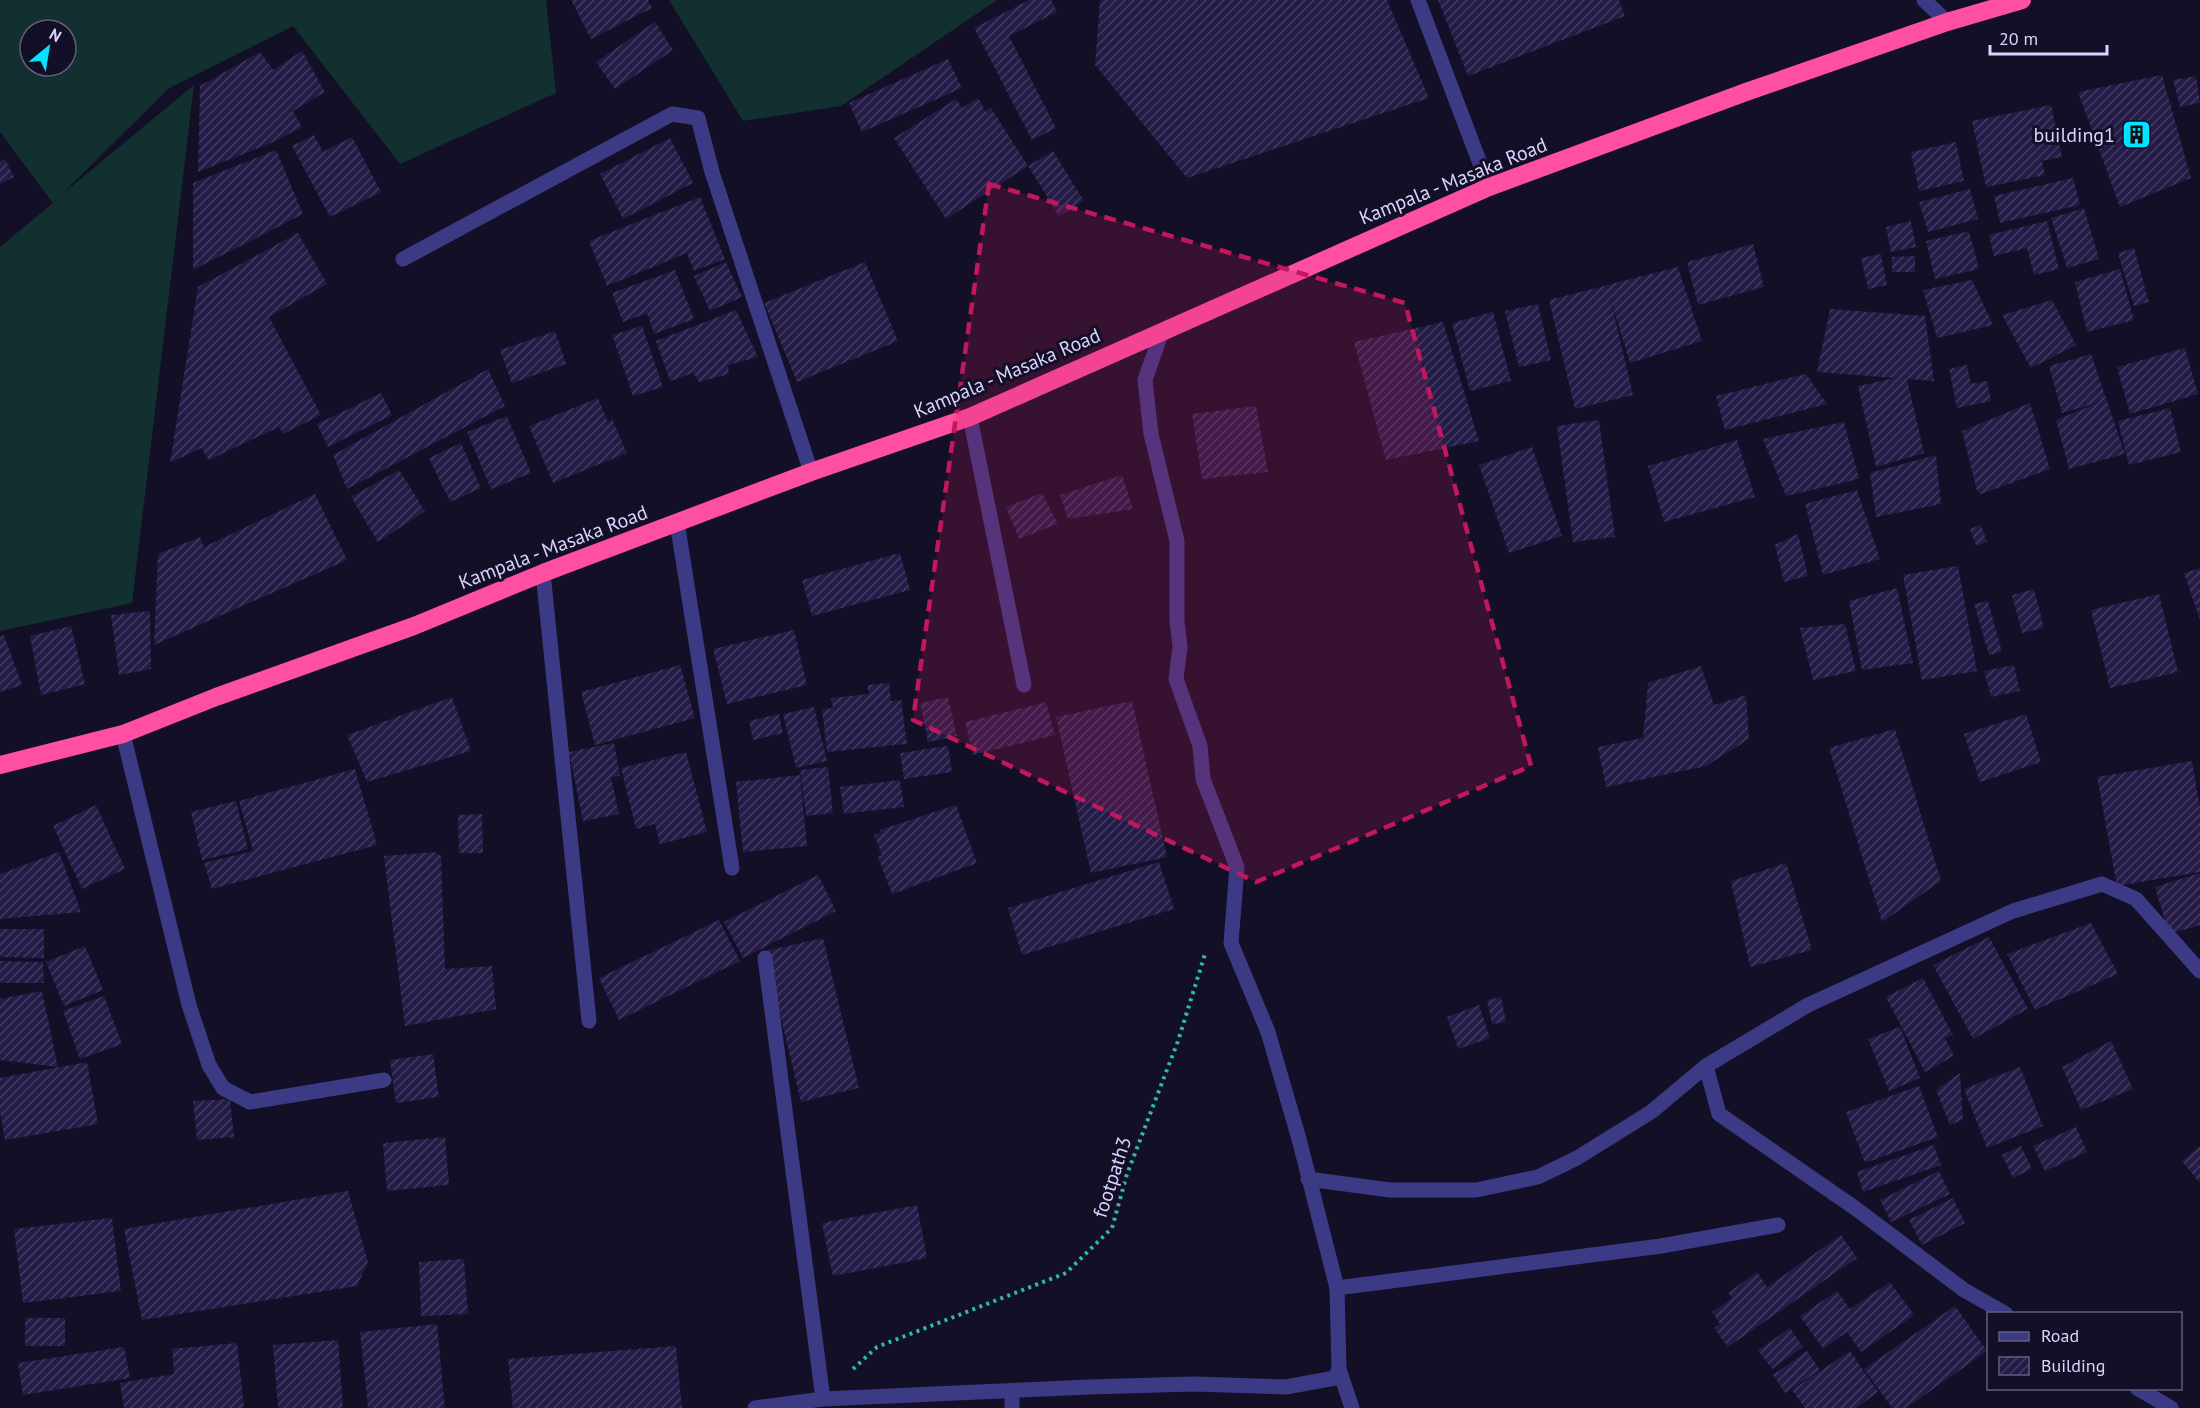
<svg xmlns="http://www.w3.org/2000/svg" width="2200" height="1408" font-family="'PT Sans',sans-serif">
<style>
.grass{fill:#12302f;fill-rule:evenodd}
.building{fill:url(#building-hatch)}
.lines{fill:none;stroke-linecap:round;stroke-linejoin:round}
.path{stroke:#2fb8b0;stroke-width:4;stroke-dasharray:3 4.5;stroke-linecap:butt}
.lane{stroke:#3d3a85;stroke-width:15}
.street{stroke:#3d3a85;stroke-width:15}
.highway{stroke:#ff4fa3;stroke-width:18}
.marked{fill:#c2185b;fill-opacity:0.2;stroke:#c2185b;stroke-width:4.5;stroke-dasharray:12 8;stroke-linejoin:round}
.labels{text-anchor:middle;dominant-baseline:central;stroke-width:6;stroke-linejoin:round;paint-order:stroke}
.poi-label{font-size:20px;fill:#d9d4ff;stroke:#130f26;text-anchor:end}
.street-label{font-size:20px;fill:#d9d4ff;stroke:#130f26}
</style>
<defs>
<pattern id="building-hatch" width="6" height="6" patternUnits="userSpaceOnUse" patternTransform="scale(1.5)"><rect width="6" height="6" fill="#241b47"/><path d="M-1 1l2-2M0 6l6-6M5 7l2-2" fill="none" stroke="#433b63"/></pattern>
</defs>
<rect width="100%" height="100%" fill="#130f26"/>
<path class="grass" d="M0,0h546l10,93 -156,71 -107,-138 -124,62 -108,107 133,-110 -62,518 -132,28v-384l53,-44 -53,-71zM30,30h36v36h-36z
M669,0h328l-156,106 -98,15z"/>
<path class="building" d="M571,0h77l4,8 -61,31z
M1029,0h22l6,12 -48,24 47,92 -24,12 -58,-112z
M1100,0h287l42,98 -242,80 -92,-113z
M1438,0h181l6,16 -157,60z
M655,22l18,28 -58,39 -19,-27z
M302,51l23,41 -32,19 9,16 -31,16 -73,29 2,-86 60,-34 13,18z
M948,59l14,29 -100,44 -13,-29z
M2162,75l29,103 -71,29 -42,-115z
M2196,76l4,27 -20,4 -7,-27z
M978,98l8,14 5,-4 37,58 -82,53 -52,-81 62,-39 6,9z
M2051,105l11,52 -20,4 3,14 -59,12 -14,-66z
M314,135l9,17 29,-15 29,55 -51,25 -38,-71z
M670,138l23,45 -70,36 -23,-45z
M1956,142l8,39 -45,10 -8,-39z
M276,150l27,64 -110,56v-87z
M1053,151l31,50 -25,15 -31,-50z
M5,159l9,18 -14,7v-22z
M2073,178l7,27 -80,18 -6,-27z
M1970,189l8,30 -50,13 -9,-30z
M700,197l25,62 -31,12 -7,-18 -80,33 -18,-45z
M2084,208l15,51 -32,9 -16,-50z
M1911,221l5,26 -25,5 -5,-25z
M2047,221l12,48 -25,6 -7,-27 -33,8 -5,-21z
M1969,231l10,38 -44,10 -9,-38z
M298,233l29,51 -58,33 52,98 -38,19 -4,-7 -70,33 -8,-12 -31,15 28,-176z
M1753,244l11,43 -66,18 -11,-43z
M2134,248l15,54 -15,4 -16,-53z
M1881,254l6,31 -19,4 -7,-31z
M1915,256v16h-23v-15z
M726,262l16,35 -32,14 -16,-35z
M865,262l33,79 -101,41 -33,-79z
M1678,267l24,74 -72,22 -20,-66 23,98 -58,14 -26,-109z
M2120,269l14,51 -47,12 -12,-50z
M675,270l19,49 -40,15 -7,-21 -24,9 -11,-29z
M1972,280l21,45 -56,13 -14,-48z
M2052,300l24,45 -45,23 -29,-53z
M1538,304l13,56 -32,7 -14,-56z
M1830,309l95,7 9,65 -27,-2 17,74 -48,14 -18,-81 37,-8 -78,-6z
M736,310l22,47 -30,8 1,9 -30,8 -6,-9 -23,8 -14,-40z
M1493,312l18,69 -41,10 -18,-68z
M1443,322l36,119 -93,19 -32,-118z
M642,326l21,61 -30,9 -21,-61z
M555,331l11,33 -54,19 -12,-33z
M2185,348l13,46 -68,20 -13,-47z
M2091,354l34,100 -56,15 -13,-49 45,-18 -39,11 -13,-47z
M1967,365l4,19 16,-3 4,20 -34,7 -8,-39z
M488,369l17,37 -158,83 -14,-34z
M1806,374l21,30 -102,26 -9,-34z
M381,393l11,22 -64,32 -11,-23z
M598,398l10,24 4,-3 15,34 -74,30 -24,-57z
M2030,403l20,66 -69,25 -4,-3 -15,-60z
M1256,406l12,66 -66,7 -10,-65z
M2170,408l11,44 -52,13 -11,-44z
M507,416l24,57 -40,16 -24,-57z
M1599,420l16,117 -42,5 -16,-116z
M1844,422l15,57 -73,17 -23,-57z
M1737,440l18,57 -91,25 -16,-56z
M461,443l20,45 -31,14 -21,-44z
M1532,447l30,89 -53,17 -30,-88z
M1936,455l5,49 -65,13 -6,-44z
M399,470l26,41 -47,31 -27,-45z
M1122,475l11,34 -65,10 -8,-24z
M1857,490l23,69 -57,16 -18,-71z
M1042,493l16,31 -39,15 -13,-32z
M315,494l32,66 -193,85 4,-91 42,-17 4,10z
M1981,525l6,17 -11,4 -6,-17z
M1798,534l10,42 -24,6 -9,-37z
M900,553l10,37 -98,26 -10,-36z
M1958,566l19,105 -55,9 -19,-105z
M2200,568v52l-16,-47z
M1897,588l16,75 -51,7 -13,-69z
M2034,589l10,39 -22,5 -10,-38z
M2159,594l19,78 -68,16 -19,-78z
M1988,601l14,51 -13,3 -15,-51z
M150,611l1,58 -32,6 -8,-60z
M1845,624l11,47 -43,9 -13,-52z
M71,626l14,58 -44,11 -11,-59z
M794,630l13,55 -80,19 -14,-55z
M4,635l18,50 -22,7v-55z
M680,665l15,53 -100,27 -14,-53z
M2014,665l6,26 -29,6 -7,-26z
M1701,666l13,39 32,-10 3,44 -43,27 -100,21 -8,-40 45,-9 5,-55z
M889,683l2,18 10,-1 6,44 -80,8 -5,-43 11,-1 -2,-10 38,-4 -2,-9z
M452,697l19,54 -104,31 -20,-47z
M948,697l9,39 -29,6 -8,-39z
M1132,701l35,156 -76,16 -35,-156z
M1046,702l9,33 -82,20 -8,-33z
M814,707l13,54 -31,7 -13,-54z
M779,714l4,19 -30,7 -4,-19z
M2026,714l15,48 -61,20 -16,-48z
M1895,729l46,152 -59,41 -53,-174z
M614,743l6,33 -9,1 8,37 -36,7 -14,-69z
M948,746l4,26 -48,7 -4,-26z
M686,752l21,80 -47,12 -5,-20 -19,5 -15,-61z
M2192,761l8,46v65l-83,14 -20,-109z
M828,767l5,46 -27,3 -6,-46z
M355,769l22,76 -165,44 -8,-26 49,-12 -14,-50z
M800,775l7,71 -64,6 -7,-70z
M900,780l4,27 -60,7 -4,-27z
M236,801l12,48 -46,11 -11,-48z
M96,805l29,64 -43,20 -29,-63z
M956,805l21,58 -85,31 -14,-37 4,-2 -8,-20 7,-2 -1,-3z
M482,814l1,39h-24l-1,-38z
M59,852l22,60 -81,7v-45z
M435,852l6,4 4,113 47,-3 4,43 -91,17 -21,-170z
M1159,862l15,47 -152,46 -14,-47z
M1786,863l26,87 -62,17 -19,-86z
M2200,873v52l-31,9 -14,-47z
M818,875l18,36 -93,47 -19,-36z
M719,920l21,41 -121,59 -20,-42z
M2091,923l27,51 -83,36 -28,-56z
M0,929h44v29l-44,-1z
M1989,937l39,72 -55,30 -40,-74z
M823,938l36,150 -58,14 -36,-151z
M85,946l18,44 -39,16 -18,-44z
M0,961l43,1 1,21h-44z
M1923,978l30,57 -8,3 9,18 -29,16 -39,-75z
M42,991l16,76 -58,-7v-61z
M104,996l18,48 -42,15 -17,-48z
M1501,997l5,25 -14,2 -5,-24z
M1479,1005l11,33 -32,11 -11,-32z
M1900,1027l20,51 -31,13 -21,-52z
M2111,1041l22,48 -52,21 -19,-43z
M433,1054l6,43 -43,6 -6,-43z
M87,1062l11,62 -93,16 -5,-29v-33z
M2020,1067l23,59 -56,22 -23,-59z
M1960,1073l3,47 -13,5 -14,-35z
M1919,1086l19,51 -73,26 -19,-51z
M230,1099l4,38 -37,3 -4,-39z
M2076,1127l11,25 -42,19 -12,-25z
M445,1137l4,48 -62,6 -4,-48z
M1934,1145l7,20 -78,27 -6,-20z
M2021,1146l11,23 -19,9 -11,-23z
M2200,1146v37l-18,-22z
M1939,1171l11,23 -59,28 -11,-22z
M348,1191l20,71 -11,24 -215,34 -18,-91z
M1953,1198l12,25 -43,22 -13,-25z
M917,1205l10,53 -94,18 -11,-53z
M112,1218l9,73 -98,12 -9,-74z
M1841,1235l16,23 -129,89 -14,-19 6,-4 -8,-12 20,-14 -4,-5 29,-21 10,15z
M464,1259l4,55 -47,2 -2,-54z
M1890,1282l24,33 -53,37 -14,-20 -24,17 -23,-33 37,-25 13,18z
M1955,1306l32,45 -81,57h-14l-28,-39z
M25,1318h40v28h-40z
M437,1324l8,84h-77l-8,-76z
M1790,1328l13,19 -31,22 -14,-19z
M338,1340l5,68h-65l-5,-63z
M237,1343l7,65h-120l-4,-25 54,-9 -2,-25z
M676,1346l6,62h-169l-5,-49z
M124,1347l6,31 -107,17 -5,-32z
M1807,1351l13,19 -35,23 -12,-18z
M1850,1351l28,41 -22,16h-51l-13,-18z"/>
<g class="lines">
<path class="path" d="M853,1369l24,-22 189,-74 46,-45 15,-54 51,-133 27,-87"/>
<path class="lane" d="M1418,0l71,187
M403,259l269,-145 26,4 14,54 99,300
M970,417l54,268
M677,522l55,346
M543,573l46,448
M123,734l66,271 20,60 14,23 27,14 134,-22
M1337,1288l324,-42 117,-21"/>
<path class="street" d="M1924,0l23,22
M1162,331l-17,49 6,54 26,107v80l3,26 -4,32 24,67 3,33 34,88 -6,76 37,89 31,107 38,149 2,81 13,39
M765,958l58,441
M1706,1066l13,48 136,94 109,82 42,24
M1308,1179l82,11h86l62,-13 39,-19 74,-46 55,-46 102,-61 205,-94 89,-27 34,15 64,72
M2137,1388l34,20
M1012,1392v16
M755,1408l68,-9 266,-12 104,-3 93,3 49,-9 4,-9"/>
<path class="highway" d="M0,765l123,-31 93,-37 198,-71 129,-53 268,-101 159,-55 519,-230 257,-95 201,-70 75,-22"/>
</g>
<path class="marked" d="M989,184l416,119 126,463 -275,116 -343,-162z"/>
<defs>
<symbol id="building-square" viewBox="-11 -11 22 22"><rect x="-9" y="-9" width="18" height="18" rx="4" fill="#00e5ff" stroke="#130f26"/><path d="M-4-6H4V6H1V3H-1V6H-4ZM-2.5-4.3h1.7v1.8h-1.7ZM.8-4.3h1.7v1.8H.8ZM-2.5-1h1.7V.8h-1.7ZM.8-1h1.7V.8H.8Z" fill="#111"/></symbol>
</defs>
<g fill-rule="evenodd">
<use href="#building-square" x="2120" y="118" width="33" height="33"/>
</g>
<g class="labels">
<g class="poi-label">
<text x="2115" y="135">building1</text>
</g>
<g class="street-label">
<text transform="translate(1453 181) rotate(-22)">Kampala - Masaka Road</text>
<text transform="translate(1007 373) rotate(-23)">Kampala - Masaka Road</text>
<text transform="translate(553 547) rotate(-21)">Kampala - Masaka Road</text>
<text transform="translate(1112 1177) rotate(-72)">footpath3</text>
</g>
</g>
<rect x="1987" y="1312" width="195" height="78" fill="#130f26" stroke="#625e7d" stroke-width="1.5"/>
<rect x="1999" y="1332" width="30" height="9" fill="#3d3a85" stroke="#625e7d" stroke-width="1.5"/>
<text x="2041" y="1342" font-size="18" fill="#d9d4ff">Road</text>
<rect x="1999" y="1357" width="30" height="18" fill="url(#building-hatch)" stroke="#625e7d" stroke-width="1.5"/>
<text x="2041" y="1372" font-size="18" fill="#d9d4ff">Building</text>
<g transform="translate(48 48) rotate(30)"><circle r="28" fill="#130f26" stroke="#625e7d" stroke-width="1.5"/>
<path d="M0-4.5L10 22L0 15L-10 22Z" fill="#00e5ff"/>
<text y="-9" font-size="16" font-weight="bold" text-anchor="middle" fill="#d9d4ff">N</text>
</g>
<path d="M1990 45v9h117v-9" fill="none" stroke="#d9d4ff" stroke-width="3"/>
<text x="1999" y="45" font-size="18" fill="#d9d4ff" stroke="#130f26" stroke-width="4.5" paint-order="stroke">20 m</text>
</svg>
